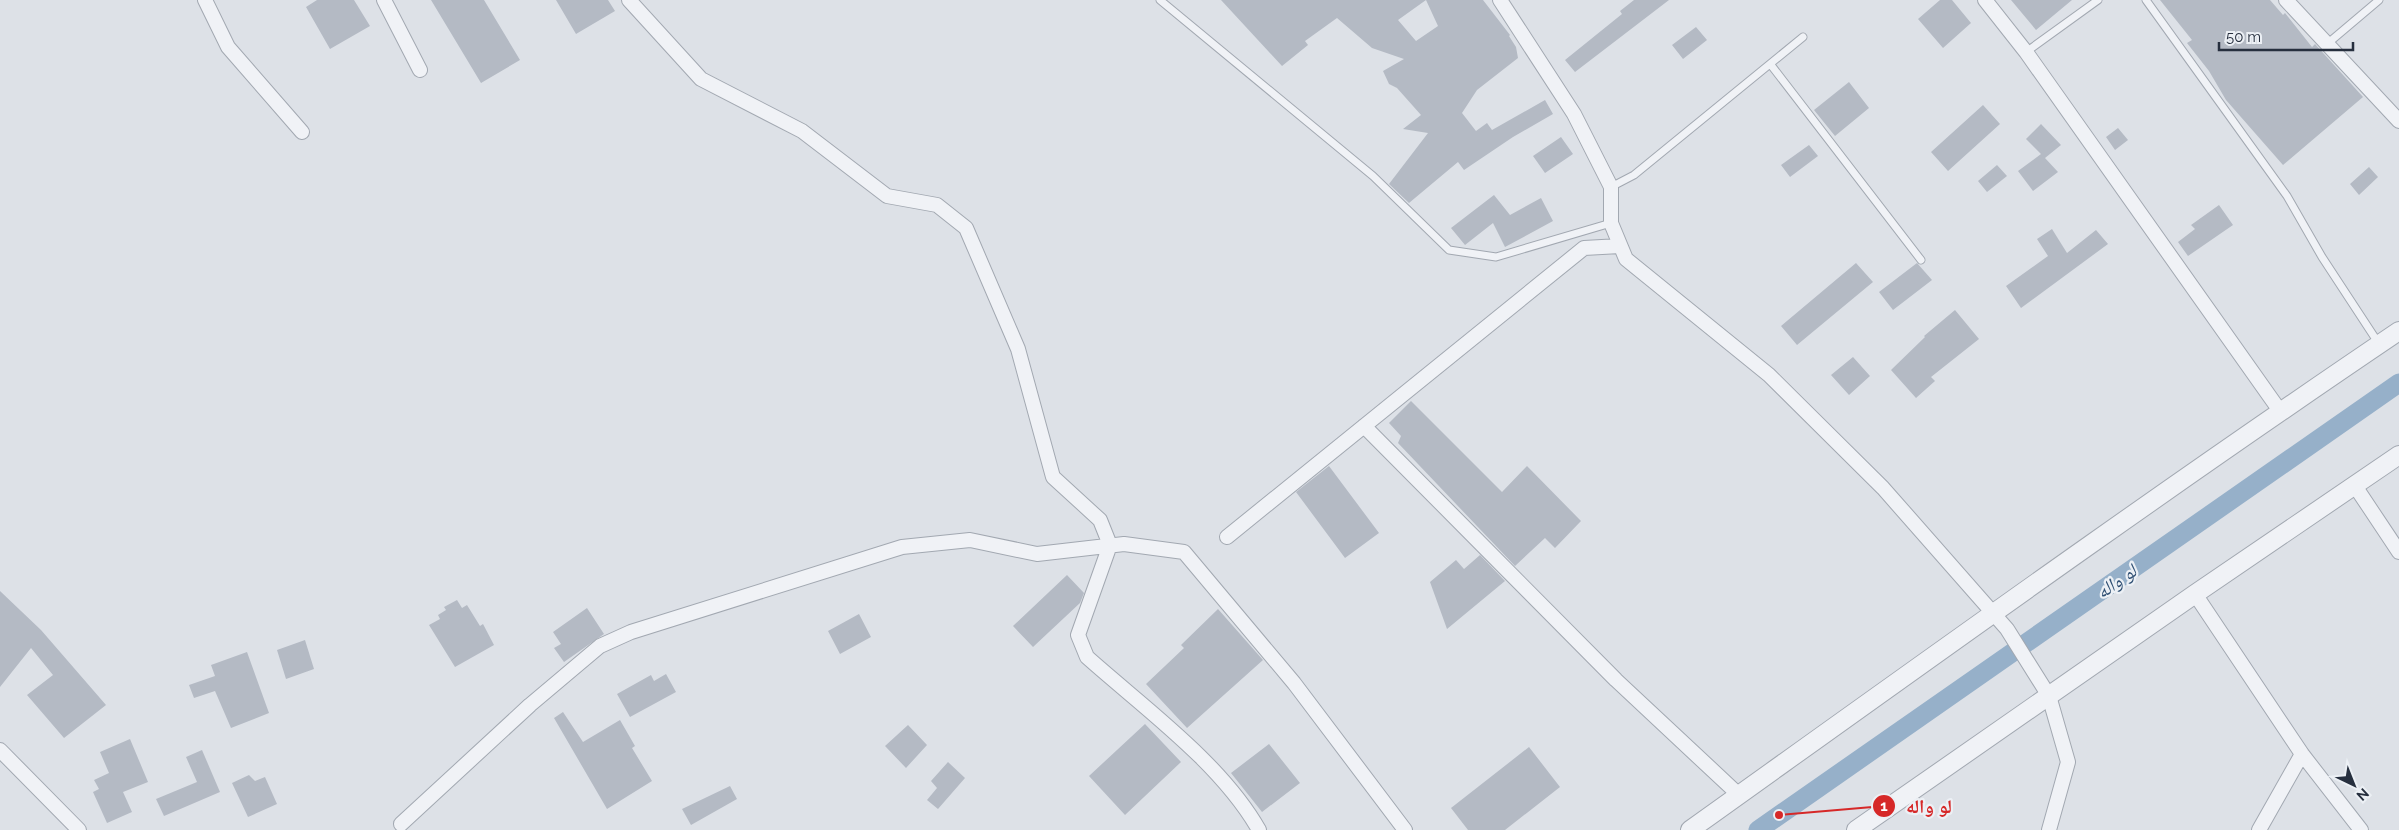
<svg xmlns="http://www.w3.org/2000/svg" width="2399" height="830" font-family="Raleway,'Noto Naskh Arabic',sans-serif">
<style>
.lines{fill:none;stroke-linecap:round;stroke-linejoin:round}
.canal{stroke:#96b0c9;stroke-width:19}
.building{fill:#b4bac4}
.service-casing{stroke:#a2a8b1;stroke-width:9}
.minor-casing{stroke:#a2a8b1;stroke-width:16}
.tertiary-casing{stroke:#a2a8b1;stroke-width:20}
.service{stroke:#f0f2f6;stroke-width:7}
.minor{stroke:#f0f2f6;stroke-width:14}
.tertiary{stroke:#f0f2f6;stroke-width:18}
.labels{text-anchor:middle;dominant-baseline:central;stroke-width:4.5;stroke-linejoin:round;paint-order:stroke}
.water-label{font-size:19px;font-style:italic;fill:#2f4f73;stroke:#ecf0f5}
.leader{fill:none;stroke:#d62828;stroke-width:2}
.callout-dot{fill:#d62828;stroke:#ecf0f5;stroke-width:2}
.mark-label{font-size:15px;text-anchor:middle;font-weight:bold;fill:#fff}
.callout-label{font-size:19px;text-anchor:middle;font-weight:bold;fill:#d62828;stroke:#ecf0f5;stroke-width:4.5;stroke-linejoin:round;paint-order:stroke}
</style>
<rect width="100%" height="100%" fill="#dde1e7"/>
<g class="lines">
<path class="canal" d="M1758,830l641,-447"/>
</g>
<path class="building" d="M317,0h37l16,26 -40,23 -24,-42z
M431,0h53l36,60 -39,23z
M556,0h52l7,11 -39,23z
M1221,0h205l-28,20 18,21 22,-15 -12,-26h57l27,35 -1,1 7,11 2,11 -41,32 -15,23 14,18 11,-8 5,7 53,-30 8,14 -40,23 -49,33 -6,-8 -49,41 -20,-19 39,-51 -25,-4 18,-14 -24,-27 -8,-4 -6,-13 21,-12 -32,-11 -35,-30 -32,23 3,4 -26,21z
M1634,0h35l-94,72 -10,-12 57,-46 -2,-3z
M1940,0h12l19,23 -28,25 -25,-29z
M2011,0h61l-36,30z
M2160,0h110l13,15 2,-2 27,34 3,-3 48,53 -80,68 -57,-65 -17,-29 -22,-28 5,-3z
M1696,27l11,13 -24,19 -11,-14z
M1849,82l20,26 -34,28 -21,-26z
M1983,105l17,19 -52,47 -17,-19z
M2041,124l20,21 -16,13 13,14 -25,19 -15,-20 23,-17 -15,-15z
M2118,128l10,12 -13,10 -9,-13z
M1561,137l12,17 -28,19 -12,-17z
M1809,145l9,11 -28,21 -9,-12z
M1997,165l10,11 -20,16 -9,-11z
M2369,167l9,10 -19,18 -9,-11z
M1494,195l16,20 31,-17 12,23 -48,26 -12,-24 -28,22 -14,-17z
M2219,205l14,20 -45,31 -10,-14 17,-13 -4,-4z
M2052,229l15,24 29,-23 12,14 -87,64 -15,-22 42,-30 -11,-17z
M1856,263l17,19 -76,63 -16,-19z
M1917,263l15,17 -39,30 -14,-18z
M1955,310l24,29 -48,38 4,4 -19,17 -25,-28 34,-33 -1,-1z
M1853,357l17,19 -21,19 -18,-20z
M1411,401l91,91 25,-26 54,55 -26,27 -10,-10 -30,28 -117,-123 3,-7 -12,-13z
M1329,466l50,67 -34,25 -49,-66z
M1480,555l25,26 -58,48 -17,-47 26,-22 8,9z
M1067,575l17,18 -4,10 -47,44 -20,-21z
M0,591l41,39 65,75 -42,33 -37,-43 26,-20 -22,-27 -31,39z
M457,600l5,8 5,-3 13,21 3,-2 11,21 -39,22 -26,-42 11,-6 -2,-4 8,-5 -2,-3z
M587,608l17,26 -40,28 -10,-14 7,-4 -8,-12z
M1218,609l45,51 -76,68 -41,-44 38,-36 -3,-3z
M859,614l12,23 -31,17 -12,-23z
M305,640l9,29 -28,10 -9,-29z
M247,652l22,61 -38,15 -16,-37 -21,7 -5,-13 26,-9 -4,-11z
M666,674l10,18 -46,25 -13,-23 34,-19 3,6z
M563,712l20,30 37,-22 15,26 -3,2 20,33 -45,28 -53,-91z
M1145,724l36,38 -56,53 -36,-39z
M908,725l19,20 -21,23 -21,-22z
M130,739l18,43 -25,10 9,20 -25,11 -14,-31 6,-3 -5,-9 15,-7 -9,-21z
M1269,744l31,39 -38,29 -31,-39z
M1529,747l31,40 -55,43h-37l-17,-22z
M202,750l18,42 -56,24 -8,-17 41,-17 -11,-25z
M948,762l17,16 -27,31 -11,-9 10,-12 -6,-7z
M249,775l6,6 10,-4 12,27 -29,13 -16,-34z
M730,786l7,13 -46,26 -9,-16z"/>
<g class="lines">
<defs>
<path id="service" d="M1160,0l213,176 76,74 47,7 115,-34
M2146,0l141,196 35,61 57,87
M2327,44l52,-44
M2026,52l72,-52
M1771,65l150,195
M1611,187l23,-12 169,-138"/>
<path id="minor" d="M205,0l23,47 74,85
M384,0l36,70
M629,0l72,79 101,52 85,65 50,9 29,23 52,121 35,128 47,43 10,25 -32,90 9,22c57,51 134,106 172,173
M1500,0l74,114 37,73v36l15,36 143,116 114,113 124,141 42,67 19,66 -19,68
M1985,0l41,52 254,359
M2286,0l113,121
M1364,426l252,254 123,115
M2355,486l44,66
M1227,537l357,-289 36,-2
M2195,594l107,160 59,76
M0,750l79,80
M401,824l129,-119 70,-59 31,-14 271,-85 68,-7 67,14 87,-10 60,8 110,131 111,147
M2259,830l43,-76"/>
<path id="tertiary" d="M1690,830c235,-168 469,-337 709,-499
M1856,830l339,-236 204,-139"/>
</defs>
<use href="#service" class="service-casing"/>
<use href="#minor" class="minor-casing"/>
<use href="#tertiary" class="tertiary-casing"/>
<use href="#service" class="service"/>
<use href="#minor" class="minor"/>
<use href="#tertiary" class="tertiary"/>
</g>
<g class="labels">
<g class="water-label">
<text transform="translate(2116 581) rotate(-35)">لو واله</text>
</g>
</g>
<path class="leader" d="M1779 815L1884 806"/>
<g class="callout-dot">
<circle cx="1779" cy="815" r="5"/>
<circle cx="1884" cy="806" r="12"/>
</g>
<g class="mark-label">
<text x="1884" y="811">1</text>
</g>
<g class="callout-label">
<text x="1929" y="813">لو واله</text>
</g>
<g transform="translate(2354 785) rotate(137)" stroke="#ecf0f5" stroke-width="4" paint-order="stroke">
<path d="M0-4L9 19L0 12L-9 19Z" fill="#262f3e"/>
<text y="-8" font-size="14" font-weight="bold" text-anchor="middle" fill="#262f3e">N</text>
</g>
<path d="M2219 42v8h134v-8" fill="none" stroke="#262f3e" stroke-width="2.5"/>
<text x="2226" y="42" font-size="15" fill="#262f3e" stroke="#ecf0f5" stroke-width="4" paint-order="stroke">50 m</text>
</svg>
